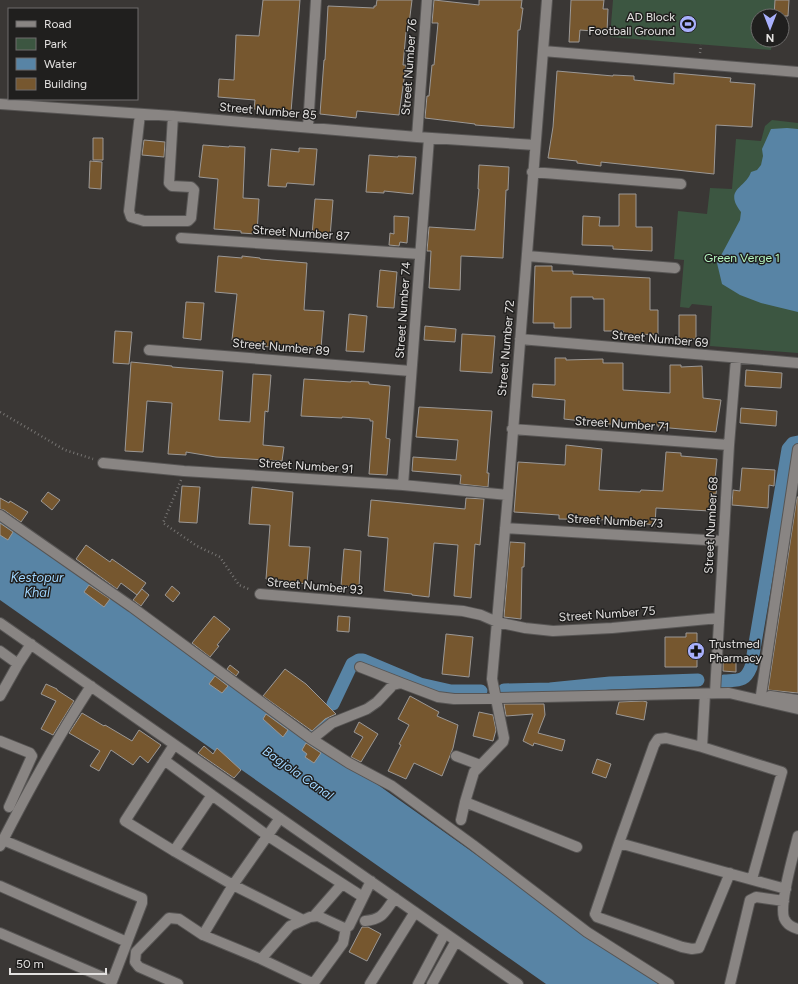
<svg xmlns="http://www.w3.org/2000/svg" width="798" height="984" font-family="Figtree,sans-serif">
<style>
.green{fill:#3c5641}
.water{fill:#5884a5}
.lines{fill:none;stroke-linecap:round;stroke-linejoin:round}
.canal{stroke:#5884a5;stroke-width:13}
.building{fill:#76572f;stroke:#9b9896}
.minor-casing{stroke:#575554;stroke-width:12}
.path{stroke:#787674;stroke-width:2.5;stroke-dasharray:1 3;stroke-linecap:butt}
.minor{stroke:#898583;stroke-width:10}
.labels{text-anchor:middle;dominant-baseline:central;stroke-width:3;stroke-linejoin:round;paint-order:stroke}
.poi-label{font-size:12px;fill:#e3e1e0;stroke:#201f1e;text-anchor:end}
.street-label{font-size:12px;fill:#e3e1e0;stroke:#201f1e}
.park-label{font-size:12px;fill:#b5f7c0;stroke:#201f1e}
.water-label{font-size:13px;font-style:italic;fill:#9fd5fe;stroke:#201f1e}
</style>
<rect width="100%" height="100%" fill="#3a3735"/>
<path class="green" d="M613,0h162l-1,16h-16v24h14l-1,10 -161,-13z
M772,120l26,3v230l-88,-7 2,-40 -20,-2 -3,4 -9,-1 4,-47 -10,-1 4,-48 29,3 3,-26 22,1 4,-50 25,2 4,-15z"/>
<path class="water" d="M787,128l11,1v183l-37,-9 -21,-8 -18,-11 -5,-21 23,-43 1,-8c-18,-23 5,-24 10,-40l6,-2 4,-5 2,-9 -1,-7 9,-20z
M0,516l658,468h-112l-546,-384z"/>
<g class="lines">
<path class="canal" d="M724,681c15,-1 21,1 27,-14l37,-218 5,-6 5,-1
M504,690l46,-1 60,-6 88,-3
M333,704l19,-40 7,-4h4l57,24 31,7h30
M314,735l9,-14"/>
</g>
<path class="building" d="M263,0h37l-9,112 -37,-3 1,-9 -37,-3 1,-18 15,1 2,-45 23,1z
M377,0h35l-4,32h-2l-3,33h3l-7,50 -42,-4 -1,7 -36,-4 4,-54h1l3,-54 46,2v-2h2z
M434,0l45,5v-5h43l-1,8h2l-3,22h-2l-4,98 -39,-3v-1l-50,-6 2,-22h2l3,-31h2l4,-42h-6z
M571,0h33l-1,9h5l-1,23 -27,-2 -1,12h-10z
M775,0h14l-1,16h-14z
M557,71l56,5v-1l21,1v4l40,4v-11l57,5 -1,4 25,2 -3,43 -36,-2 -2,49 -113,-12v4l-24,-3v-2l-29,-3 5,-31z
M93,138h10v22h-10z
M144,140l21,2 -1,15 -22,-2z
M203,145l26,2v-1l16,1 -2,51 16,1 -2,35 -16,-1v-2l-27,-2 4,-50 -19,-2z
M299,148l18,1 -3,36 -27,-2 -1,4 -18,-1 3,-37 28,3z
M369,155l29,2v-1l18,1 -3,37 -29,-3v2l-18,-1z
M90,161l12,1 -1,27 -12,-1z
M479,165l30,2 -1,23h-2l-3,68 -42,-2 -1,34 -31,-2 2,-37h-4l2,-24 46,3 4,-41h-1z
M619,194h17v33h16v24l-39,-2v-3l-31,-1 1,-29 17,1 -1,9h20z
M315,199l18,1 -3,37 -18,-2z
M394,216l15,1 -2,26 -7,-1 -1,4 -10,-1 1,-12 4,1z
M218,256l24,2v-2l18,2v1l47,4 -3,47 20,1 -3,37 -24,-2v3l-39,-3v-3l-26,-3 5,-46 -22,-2z
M535,266h17v5h21v3l77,4v32h8v24l-35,1v-4h-19v-32h-11v-2h-22v31h-17v-5h-21z
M380,270l17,2 -3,36 -17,-1z
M186,302l18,1 -3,37 -18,-2z
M349,314l18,2 -3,36 -18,-1z
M679,315h17v24h-17z
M425,326l31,3 -1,13 -31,-2z
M115,331l17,1 -3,32 -16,-1z
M462,334l33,2 -3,37 -32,-2z
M555,358h11v2l37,-1v4h20v27l47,3v-28h11v2l21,-1 1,32 18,2 -5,32 -58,-5v-2l-23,-1v1h-16l-55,-6 1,-19 -33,-3 1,-13 22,1z
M131,362l41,4v1l51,4 -4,49 31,2 3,-48 18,1 -3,37 -3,-1 -2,34 21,2 -2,14 -66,-4 -30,-5v3l-18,-1 4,-51 -25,-2 -4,51 -18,-1z
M746,370l36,3 -1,15 -36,-2z
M304,379l47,3v-1l18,1v2l21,2 -4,52 4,1 -3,36 -18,-1 4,-53h-3v-2l-28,-2v1l-41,-2z
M419,407l73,4 -5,62h2l-1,14 -28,-3 1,-9 -49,-4 1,-14 43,3 2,-20 -42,-3z
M741,408l36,3 -1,15 -36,-3z
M566,445l36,4 -3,41 41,2 1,-2 22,1 3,-39 15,1v3l36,3 -2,20h3l-2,15h-5l-1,17 -54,-3 -1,17 -43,-5 -53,-1v-4l-45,-3 4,-50 47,3z
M742,468l33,2 -1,16 -5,-1 -1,23 -36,-3 1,-15 7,1z
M182,486l18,1 -3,36 -18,-1z
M252,487l41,5 -4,54 21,1 -3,37 -41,-5 4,-54 -21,-1z
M48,492l12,8 -8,10 -11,-9z
M797,497h1v196l-30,-3z
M0,498l9,5 1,-2 18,11 -7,10 -17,-12 -4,-1z
M466,498l18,1 -4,46 -5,-1 -4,54 -17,-2 4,-51 -24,-2 -5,54 -17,-2v-1l-28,-3 4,-53 -20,-2 3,-36 94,9z
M0,523l13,9 -5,8 -8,-5z
M510,542l15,1 -1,24h-2l-1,52 -17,-2z
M86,545l24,17 2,-3 34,24 -9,12 -16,-12 -4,6 -41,-30z
M344,549l17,2 -2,36 -18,-1z
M89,585l21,14 -6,8 -20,-15z
M172,586l8,7 -7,9 -8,-7z
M142,589l7,6 -8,11 -8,-6z
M214,616l16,13 -13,16 2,1 -9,11 -18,-14z
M338,616l12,1 -1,15 -12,-1z
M686,633h11v34h-32v-30h21z
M446,634l27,3 -4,40 -27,-3z
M723,658h13v14l-13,-1z
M230,665l9,7 -3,4 -9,-7z
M285,669l21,15 30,30 -11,5 -13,12 -49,-35z
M215,676l13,10 -6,7 -13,-9z
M46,684l11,5v1l17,11 -21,34 -12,-6 15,-28 -15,-7z
M410,696l29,16 -2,4 21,9 -5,23 -11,28 -28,-13 -8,16 -18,-8 13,-26 -2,-1 10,-19 -11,-6z
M643,701l4,1 -3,18 -28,-6 3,-12z
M504,704h40l1,11 -7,18 27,7 -3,11 -28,-8 -1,3 -10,-5 10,-27 -27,2z
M479,712l14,3 3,15 -3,11 -20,-5z
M82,713l22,13 1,-1 27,16 7,-11 22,15 -13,18 -8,-7 -7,9 -22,-15 -12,21 -9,-5 10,-15 -31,-18z
M266,714l22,16 -5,7 -20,-18z
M359,722l19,12 -17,28 -10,-5 12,-20 -9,-5z
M306,743l15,10 -7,10 -9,-6 2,-3 -5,-4z
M204,746l9,8 4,-6 24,22 -7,8 -36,-25z
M597,759l14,5 -5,14 -14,-5z
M362,927h6l13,7 -14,27 -18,-9z"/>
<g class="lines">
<defs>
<path id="minor" d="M547,0l-39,495 -16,184 12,59 -1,4 -3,3 -26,27 -9,30 112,45
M543,51l255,21
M0,104l173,12 244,21 118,8
M140,114l-11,97 2,6 13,4h44l3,-3 3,-28 -3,-3 -19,-1 -3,-3 4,-67
M308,127l8,-127
M417,137l10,-137
M532,172l149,12
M181,238l239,16
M527,256l148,12
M520,339l278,24
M149,350l262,21
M512,429l217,16
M103,463l81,8 219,14 105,10
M403,485l26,-347
M0,515l132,92 178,131 39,25 43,23 81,59 114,87 82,52
M505,528l218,13
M260,594l203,17 18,4 16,7 28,6 28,3 59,-3 107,-10
M0,623l518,361
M0,651l18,13 -18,32
M18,664l13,-20
M360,667l41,16
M715,693l14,-248 7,-86
M761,695l37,-246
M770,696l28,4
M312,739l20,-16 35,-14 10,-7 16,-17 8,-2 37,14 16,2 275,-6 69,16
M0,741l30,12 2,3 -23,51
M174,745l-49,76 49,30 59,34 70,35
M702,747l3,-53
M456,756l24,9
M164,760l104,76 95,61
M280,818l-47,67 -30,50 58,24 29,-33 20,-9 8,-1 26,12h2l3,-2 22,-45
M461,820l4,-18
M798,836c-4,17 -19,67 -14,82 3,7 8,9 14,11
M3,840l139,58v5l-31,81
M619,843l167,46
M0,846c28,-55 57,-108 91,-160
M174,851l38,-56
M730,873l-31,75 -7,1 -10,-2 -85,-30 -2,-3 24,-71 35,-98 4,-6 8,-1 36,9 80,25 -30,107
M0,886l127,56
M314,916l28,-32
M365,921c19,-2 19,-9 30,-23
M0,933l112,48
M261,959l53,25
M178,984l-39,-17 -4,-5 1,-10 33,-34 10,1 24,16
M313,984l30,-41 3,-15
M370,984l45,-72
M418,984l27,-51
M432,984l24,-43
M730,984l20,-84 6,-3 28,4"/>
</defs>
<use href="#minor" class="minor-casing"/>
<path class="path" d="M700,53l1,-8
M0,412l65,38 28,9
M181,480l-18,43 34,23 23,11 19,28 12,5"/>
<use href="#minor" class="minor"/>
</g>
<defs>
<symbol id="stadium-disc" viewBox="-11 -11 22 22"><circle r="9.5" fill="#a8b0fc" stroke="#201f1e"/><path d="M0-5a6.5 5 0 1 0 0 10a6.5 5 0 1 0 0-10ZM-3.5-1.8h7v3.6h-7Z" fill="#111"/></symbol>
<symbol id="pharmacy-disc" viewBox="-11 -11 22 22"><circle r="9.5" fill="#a8b0fc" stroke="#201f1e"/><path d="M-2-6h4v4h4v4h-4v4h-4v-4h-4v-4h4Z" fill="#111"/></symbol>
</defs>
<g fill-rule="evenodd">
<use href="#stadium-disc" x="678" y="14" width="20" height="20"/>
<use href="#pharmacy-disc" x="686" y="641" width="20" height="20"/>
</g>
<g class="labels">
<g class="poi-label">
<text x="675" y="17">AD Block<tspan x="675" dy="14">Football Ground</tspan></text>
<text x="709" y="644" text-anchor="start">Trustmed<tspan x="709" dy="14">Pharmacy</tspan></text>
</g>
<g class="street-label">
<text transform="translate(409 67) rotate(-86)">Street Number 76</text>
<text transform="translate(268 111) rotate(5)">Street Number 85</text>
<text transform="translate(301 233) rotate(4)">Street Number 87</text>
<text transform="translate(403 310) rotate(-86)">Street Number 74</text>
<text transform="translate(660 339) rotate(5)">Street Number 69</text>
<text transform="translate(281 347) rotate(5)">Street Number 89</text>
<text transform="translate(506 348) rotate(-85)">Street Number 72</text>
<text transform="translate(622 424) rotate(4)">Street Number 71</text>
<text transform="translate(306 466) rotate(4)">Street Number 91</text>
<text transform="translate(615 521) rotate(3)">Street Number 73</text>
<text transform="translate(711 525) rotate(-87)">Street Number 68</text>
<text transform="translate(315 586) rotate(5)">Street Number 93</text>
<text transform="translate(607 614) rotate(-4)">Street Number 75</text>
</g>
<g class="park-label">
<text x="742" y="258">Green Verge 1</text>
</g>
<g class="water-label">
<text x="37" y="577">Kestopur<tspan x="37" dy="15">Khal</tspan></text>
<text transform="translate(298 773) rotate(35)">Bagjola Canal</text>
</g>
</g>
<rect x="8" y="8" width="130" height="92" fill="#201f1e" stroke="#6e6d6c"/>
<rect x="16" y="21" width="20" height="6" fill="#898583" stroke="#6e6d6c"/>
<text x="44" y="28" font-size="12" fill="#e3e1e0">Road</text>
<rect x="16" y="38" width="20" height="12" fill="#3c5641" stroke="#6e6d6c"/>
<text x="44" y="48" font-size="12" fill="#e3e1e0">Park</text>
<rect x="16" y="58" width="20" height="12" fill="#5884a5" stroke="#6e6d6c"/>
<text x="44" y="68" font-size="12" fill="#e3e1e0">Water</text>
<rect x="16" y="78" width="20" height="12" fill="#76572f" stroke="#6e6d6c"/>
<text x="44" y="88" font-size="12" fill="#e3e1e0">Building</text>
<g transform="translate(770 28) rotate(180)"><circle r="19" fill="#201f1e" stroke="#6e6d6c"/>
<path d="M0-3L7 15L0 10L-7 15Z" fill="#a8b0fc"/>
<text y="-6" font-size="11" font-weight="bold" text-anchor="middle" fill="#e3e1e0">N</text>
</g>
<path d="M10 968v6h96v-6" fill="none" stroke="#e3e1e0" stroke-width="2"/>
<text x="16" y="968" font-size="12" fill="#e3e1e0" stroke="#201f1e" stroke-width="3" paint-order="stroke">50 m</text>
</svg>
